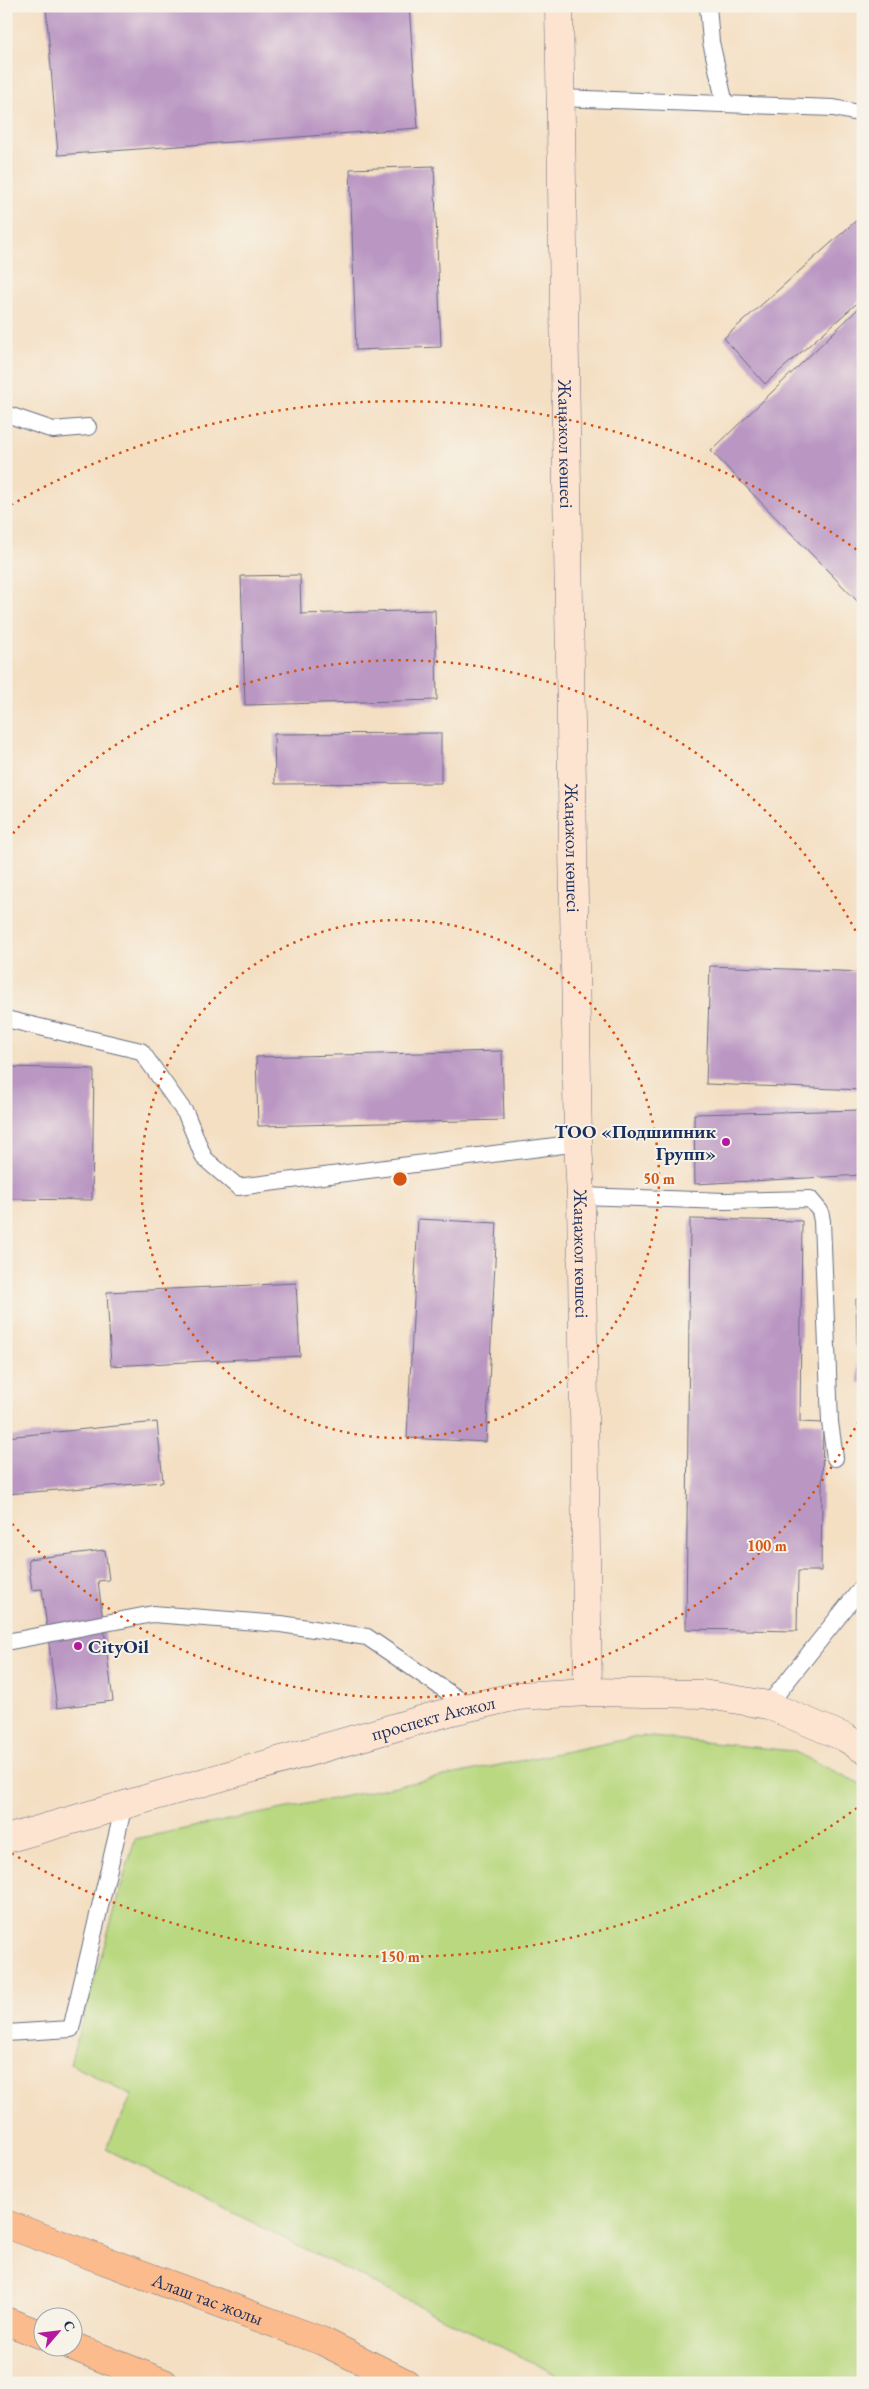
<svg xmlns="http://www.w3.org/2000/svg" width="869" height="2389" font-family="'EB Garamond',serif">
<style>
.green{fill:#b9d880;stroke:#6a846f}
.building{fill:#ba96c3}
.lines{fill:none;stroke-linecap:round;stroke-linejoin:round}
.service-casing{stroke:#676d81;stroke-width:18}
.secondary-casing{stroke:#676d81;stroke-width:29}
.primary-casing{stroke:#676d81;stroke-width:29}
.service{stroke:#fff;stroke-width:16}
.secondary{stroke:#fde4d1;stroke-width:28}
.primary{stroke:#fbbb8c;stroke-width:28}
.ring{fill:none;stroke:#d45514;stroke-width:2.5;stroke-dasharray:2.5 5}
.poi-dot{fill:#b5179e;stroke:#f7f3e8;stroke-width:2}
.labels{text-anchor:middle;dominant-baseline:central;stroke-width:4;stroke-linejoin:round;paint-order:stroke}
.street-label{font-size:19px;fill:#1b2f5e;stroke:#f7f3e8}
.poi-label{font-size:19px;font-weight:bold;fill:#1b2f5e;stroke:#f7f3e8;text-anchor:end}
.centre{fill:#d45514;stroke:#f7f3e8;stroke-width:2.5}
.ring-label{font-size:15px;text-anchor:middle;font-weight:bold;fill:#d45514;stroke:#f7f3e8;stroke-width:4;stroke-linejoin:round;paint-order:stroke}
</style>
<rect width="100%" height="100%" fill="#f7f3e8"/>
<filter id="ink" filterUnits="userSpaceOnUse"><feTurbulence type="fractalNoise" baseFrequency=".02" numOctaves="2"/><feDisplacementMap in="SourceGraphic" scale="10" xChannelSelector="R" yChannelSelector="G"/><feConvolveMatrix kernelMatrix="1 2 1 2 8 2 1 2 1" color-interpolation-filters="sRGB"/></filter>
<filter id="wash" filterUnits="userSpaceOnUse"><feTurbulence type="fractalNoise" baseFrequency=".0096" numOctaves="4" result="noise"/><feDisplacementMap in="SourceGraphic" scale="20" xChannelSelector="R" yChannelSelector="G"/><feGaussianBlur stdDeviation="1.12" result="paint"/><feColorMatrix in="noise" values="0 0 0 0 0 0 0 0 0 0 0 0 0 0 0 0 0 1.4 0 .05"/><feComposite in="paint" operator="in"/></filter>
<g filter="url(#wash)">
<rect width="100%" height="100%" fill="#f4dfc3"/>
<path class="green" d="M642,1736l151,15 70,34v598h-290l-467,-234 26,-54 -62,-31 65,-225z"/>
<g id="blocks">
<path class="building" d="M46,6h363l9,122 -360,27z
M434,166l7,181 -85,3 -6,-181z
M858,219l5,6v73l-98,86 -41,-46z
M863,304v303l-152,-156z
M300,575l1,39 134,-4 2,90 -192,5 -4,-129z
M441,733v50l-166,1 -1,-50z
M710,966l153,6v118l-157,-6z
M502,1051l2,69 -246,6 -2,-69z
M6,1067l88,2 -2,131 -86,-1z
M863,1110v65l-168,9 -1,-70z
M418,1219l79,4 -11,219 -79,-4z
M690,1219l112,2 -2,201 23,1 -2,148h-23l-1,60 -111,-2z
M296,1283l4,73 -189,10 -4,-74z
M856,1299h7v84h-5z
M157,1422l6,60 -157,12v-57z
M105,1550l4,30 -11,1 15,120 -56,7 -15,-119 -10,1 -4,-31z"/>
</g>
</g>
<g filter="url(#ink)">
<use href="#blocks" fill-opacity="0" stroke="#676d81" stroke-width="1"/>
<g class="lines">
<defs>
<path id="service" d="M708,6l3,36 14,62
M559,98l275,10 29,6
M6,414l47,16 35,-3
M6,1019l135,32 45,63 18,44 34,29 340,-44
M581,1196l144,5 85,-2 10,12 2,10 8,201 5,36
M6,1642l147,-28 128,10 86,13 103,70
M768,1705l95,-119
M6,2033l65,-4 53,-224"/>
<g id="secondary">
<path id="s1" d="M559,6l19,1137 3,53 7,496"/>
<path id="s2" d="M6,1839l446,-128 66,-15 70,-4 115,2 65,11 78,33 17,11"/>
</g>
<g id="primary">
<path id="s3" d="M6,2224l316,117 84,42"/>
<path d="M6,2321l36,14"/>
<path d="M72,2346l92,37"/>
</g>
</defs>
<use href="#service" class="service-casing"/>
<use href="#secondary" class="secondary-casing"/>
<use href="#primary" class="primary-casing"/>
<use href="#service" class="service"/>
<use href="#secondary" class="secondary"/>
<use href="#primary" class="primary"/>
</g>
</g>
<g class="ring">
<circle cx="400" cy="1179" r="259"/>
<path d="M862 1415A519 519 0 0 1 8 1519M8 839A519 519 0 0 1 862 943"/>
<path d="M857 1808A778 778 0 0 1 11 1853M11 505A778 778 0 0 1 857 550"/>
</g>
<g class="poi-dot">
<circle cx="726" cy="1142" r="5"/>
<circle cx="78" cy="1646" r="5"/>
</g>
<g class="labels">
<g class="street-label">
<text stroke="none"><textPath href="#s1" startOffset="438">Жаңажол көшесі</textPath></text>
<text stroke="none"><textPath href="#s1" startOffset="842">Жаңажол көшесі</textPath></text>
<text stroke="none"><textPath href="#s1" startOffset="1248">Жаңажол көшесі</textPath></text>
<text stroke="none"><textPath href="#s2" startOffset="444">проспект Акжол</textPath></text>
<text stroke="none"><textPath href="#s3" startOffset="215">Алаш тас жолы</textPath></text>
</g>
<g class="poi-label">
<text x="716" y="1131">ТОО «Подшипник<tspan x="716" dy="22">Групп»</tspan></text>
<text x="88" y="1646" text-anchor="start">CityOil</text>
</g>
</g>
<circle cx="400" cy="1179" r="8" class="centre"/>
<g class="ring-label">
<text x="659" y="1184">50 m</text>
<text x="767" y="1551">100 m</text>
<text x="400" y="1962">150 m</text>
</g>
<rect width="869" height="2389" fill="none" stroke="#f7f3e8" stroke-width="25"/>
<g transform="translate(58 2332) rotate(62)"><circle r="24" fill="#f7f3e8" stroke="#9fa5b1"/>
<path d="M0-4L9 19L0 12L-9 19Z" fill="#b5179e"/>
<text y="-8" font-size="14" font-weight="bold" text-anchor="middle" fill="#1b2f5e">С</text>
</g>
</svg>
